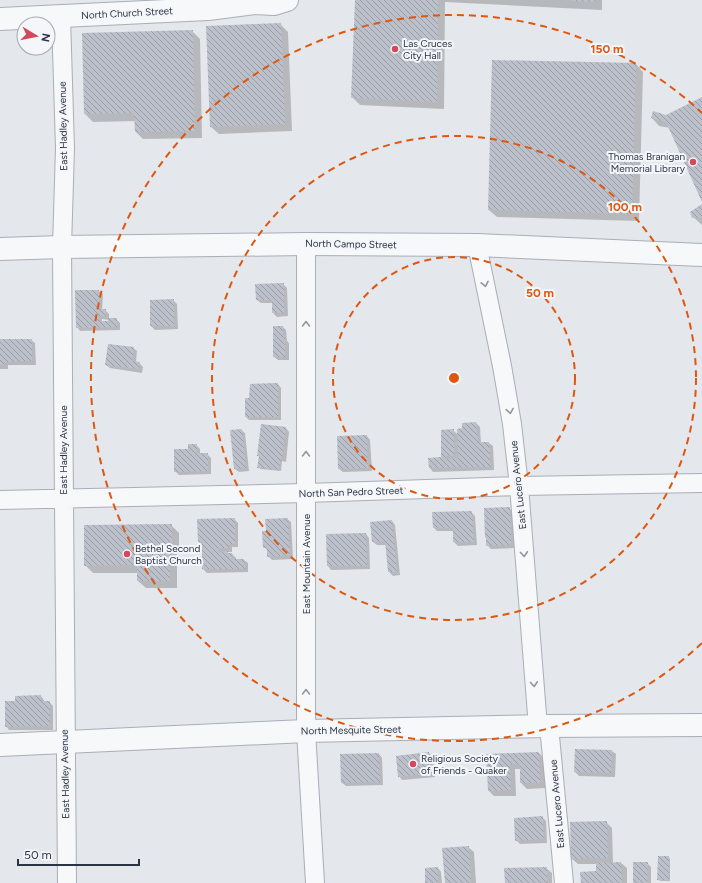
<svg xmlns="http://www.w3.org/2000/svg" width="702" height="883" font-family="Figtree,sans-serif">
<style>
.shadow{fill:#0003;fill-rule:evenodd}
.building{fill:url(#building-back-hatch)}
.lines{fill:none;stroke-linecap:round;stroke-linejoin:round}
.minor-casing{stroke:#a9aeb7;stroke-width:20}
.tertiary-casing{stroke:#a9aeb7;stroke-width:24}
.minor{stroke:#f7f8fa;stroke-width:18}
.tertiary{stroke:#f7f8fa;stroke-width:22}
.oneway{stroke:#9196a0}
.ring{fill:none;stroke:#df570f;stroke-width:2;stroke-dasharray:7 5}
.poi-dot{fill:#d1495b;stroke:#f4f6f9;stroke-width:1.5}
.labels{text-anchor:middle;dominant-baseline:central;stroke-width:4;stroke-linejoin:round;paint-order:stroke}
.street-label{font-size:10px;fill:#2b3445;stroke:#f4f6f9}
.poi-label{font-size:10px;fill:#2b3445;stroke:#f4f6f9;text-anchor:start}
.centre{fill:#df570f;stroke:#f4f6f9;stroke-width:2}
.ring-label{font-size:12px;text-anchor:middle;font-weight:bold;fill:#df570f;stroke:#f4f6f9;stroke-width:4;stroke-linejoin:round;paint-order:stroke}
</style>
<defs>
<pattern id="building-back-hatch" width="6" height="6" patternUnits="userSpaceOnUse"><rect width="6" height="6" fill="#bbc0ca"/><path d="M-1 5l2 2M0 0l6 6M5-1l2 2" fill="none" stroke="#989da6"/></pattern>
</defs>
<rect width="100%" height="100%" fill="#e4e7ec"/>
<path class="shadow" d="M356,0h246v10l-157,-8 -1,107 -84,-4 -8,-8z
M280,24l8,8 4,99 -73,3 -8,-7z
M192,31l8,8 2,99 -59,1 -7,-7 -1,-11 -42,1 -8,-8z
M636,64l7,8 -4,149 -142,-4 -8,-7z
M702,98v102l-32,-72 -11,-2 -7,-8 14,-2z
M702,205v20l-9,-8z
M283,284l4,4 1,28 -11,1 -4,-4v-10h-12l-4,-3z
M99,291l4,3 -1,16h3l4,4v5h7l4,4v7l-40,1 -3,-4zM102,319l7,1v2h-7z
M173,300l4,4 1,25 -23,1 -4,-4v-25z
M283,327l3,3 1,11 2,2v17h-11l-4,-3z
M0,340h31l4,3 1,22h-28v4h-8z
M133,348l4,3 -1,11 3,1 4,4 -1,6 -32,-5 -4,-3z
M278,384l3,4v32h-32l-3,-3 4,-18z
M476,423l4,4 1,16h8l4,3 1,24 -61,2 -3,-4 13,-10 10,-28 5,5 5,-6z
M286,428l3,4 -3,30 -4,-1 -1,10 -21,-2 -1,-2 1,-10 -2,-1z
M241,430l4,3 4,38 -10,1 -4,-3z
M367,436l3,4 2,31 -29,1 -4,-3z
M196,445l4,4v5h7l4,4v16l-32,1 -4,-4 14,-21z
M509,508l4,4 1,36 -23,1 -4,-4v-6l-1,-2z
M471,512l4,4 2,29 -19,1 -4,-4v-11h-17l-3,-3z
M234,519l4,4v24h-6v5h-5l3,2h2l4,4v2h8l4,3v9l-41,1 -4,-4v-23l-4,-4z
M287,519l4,3 2,37 -21,1 -4,-4v-5l-4,-4 3,-15z
M392,521l3,4 5,50 -7,1 -4,-4 -2,-27h-10l-4,-3z
M171,525l8,8v17h-2v38h-31l-8,-7v-8h-45l-8,-8z
M366,534l3,4 1,31 -39,1 -3,-4z
M41,696l4,6h4l4,4v24h-44l-3,-4 10,-24z
M612,751l4,3 -1,23 -36,-1 -4,-4z
M429,753l4,4 2,20 -33,3 -3,-4z
M539,753l6,6 1,29 -19,1 -6,-6v-14h-6l1,27h-22l-5,-5 -2,-36z
M379,754l3,4 1,27 -37,1 -4,-3z
M542,817l4,4 1,22 -27,1 -4,-4z
M606,822l6,6 1,35h8l6,5v15h-45l15,-11v-8h-19l-6,-5z
M468,847l6,5 2,31h-30z
M669,857l1,2v22h-10l-2,-2z
M647,863l4,4v16h-17z
M438,868l3,4 1,11h-16z
M546,868l6,5v10h-46z"/>
<path class="building" d="M355,0h83l-1,102 -86,-4z
M572,0h23l-1,2 -22,-1z
M281,23l4,101 -75,3 -4,-101z
M193,30l2,101 -60,1 -1,-19 -50,1 -2,-81z
M492,60l144,3 -4,151 -144,-4z
M702,97v105l-36,-80 -15,-4 2,-7 13,4z
M702,204v14h-10l-2,-6z
M284,283v30h-12v-13h-16l-1,-16z
M75,290h24v19h7v7h-7v5h9v-3h9v9l-41,1z
M174,299v27h-24v-26z
M273,326h10v12h2v19h-12z
M0,339h32v22l-27,1 -1,3h-4z
M108,344l26,3 -2,14 8,1 -1,7 -34,-4z
M278,383v34h-33v-19h4l1,-14z
M476,422l2,20h11l2,25 -62,1 -1,-10 13,-1v-27l13,-1v27h-8v3l12,-1 -1,-29 5,-1v-5z
M261,424l25,3 -4,31h-1l-2,12 -22,-2 2,-12h-2z
M242,429l4,39 -12,1 -4,-39z
M367,435l1,33 -30,1 -1,-33z
M188,444h9v9h11v18l-34,1v-23h14z
M510,507l1,38 -25,1v-9l-1,1 -1,-30z
M472,511l2,31h-21v-14h-20l-1,-16z
M235,518v26h-6v4h-11v4l10,-1v2h4v6h12l1,10h-43v-27h-4l-1,-23z
M288,518l2,37 -23,2v-9h-4l-1,-17h4l-1,-12z
M392,520l5,52h-9l-3,-31 -13,1 -2,-20z
M172,524v18h-2v39h-33v-16l-53,1v-41z
M366,533l1,33h-40l-1,-32z
M41,695v6h9v25l-45,1v-26h10v-5z
M575,749l37,1 -1,23 -37,-1z
M429,752l2,21 -33,4 -2,-21z
M539,752l1,31h-20v-19h-10l1,26 -23,1 -2,-37z
M379,753l1,29 -39,1 -1,-29z
M543,816l1,23 -29,2 -1,-23z
M607,821l1,37 -37,1 -1,-37z
M469,846l2,37h-26l-3,-35z
M658,856h11v24h-12z
M621,862l1,21h-41l-1,-11 16,-1v-8z
M633,862h15l-1,21h-14z
M438,867v16h-13v-15z
M547,867v16h-42l-1,-15z"/>
<g class="lines">
<defs>
<path id="minor" d="M61,17l4,131 -3,99 5,636
M306,244v487l9,152
M477,245l25,121 10,58 7,62 19,241
M0,500l306,-7 213,-7 183,-3
M549,726l15,157"/>
<path id="tertiary" d="M0,19l208,-10 47,-6 19,1 13,-4
M0,249l62,-2 244,-3 171,1 225,10
M0,745l306,-14 243,-5 153,-1"/>
</defs>
<use href="#minor" class="minor-casing"/>
<use href="#tertiary" class="tertiary-casing"/>
<use href="#minor" class="minor"/>
<use href="#tertiary" class="tertiary"/>
</g>
<defs><path id="oneway-chevron" d="M-2-3.5L2.5 0L-2 3.5" fill="none" stroke-width="1.6" stroke-linecap="round" stroke-linejoin="round"/></defs>
<g class="oneway">
<use href="#oneway-chevron" transform="translate(485 284) rotate(78)"/>
<use href="#oneway-chevron" transform="translate(306 324) rotate(-90)"/>
<use href="#oneway-chevron" transform="translate(510 411) rotate(81)"/>
<use href="#oneway-chevron" transform="translate(306 454) rotate(-90)"/>
<use href="#oneway-chevron" transform="translate(524 554) rotate(86)"/>
<use href="#oneway-chevron" transform="translate(534 684) rotate(86)"/>
<use href="#oneway-chevron" transform="translate(306 692) rotate(-90)"/>
</g>
<g class="ring">
<circle cx="454" cy="378" r="121"/>
<circle cx="454" cy="378" r="242"/>
<path d="M702 643A363 363 0 1 1 702 113"/>
</g>
<g class="poi-dot">
<circle cx="395" cy="49" r="4"/>
<circle cx="693" cy="162" r="4"/>
<circle cx="127" cy="554" r="4"/>
<circle cx="413" cy="764" r="4"/>
</g>
<g class="labels">
<g class="street-label">
<text transform="translate(127 13) rotate(-3)">North Church Street</text>
<text transform="translate(63 126) rotate(-91)">East Hadley Avenue</text>
<text transform="translate(351 244) rotate(1)">North Campo Street</text>
<text transform="translate(63 450) rotate(-90)">East Hadley Avenue</text>
<text transform="translate(518 485) rotate(-96)">East Lucero Avenue</text>
<text transform="translate(351 492) rotate(-2)">North San Pedro Street</text>
<text transform="translate(306 564) rotate(-90)">East Mountain Avenue</text>
<text transform="translate(351 730) rotate(-1)">North Mesquite Street</text>
<text transform="translate(65 774) rotate(-91)">East Hadley Avenue</text>
<text transform="translate(557 804) rotate(-95)">East Lucero Avenue</text>
</g>
<g class="poi-label">
<text x="403" y="43">Las Cruces<tspan x="403" dy="12">City Hall</tspan></text>
<text x="685" y="156" text-anchor="end">Thomas Branigan<tspan x="685" dy="12">Memorial Library</tspan></text>
<text x="135" y="548">Bethel Second<tspan x="135" dy="12">Baptist Church</tspan></text>
<text x="421" y="758">Religious Society<tspan x="421" dy="12">of Friends - Quaker</tspan></text>
</g>
</g>
<circle cx="454" cy="378" r="6" class="centre"/>
<g class="ring-label">
<text x="607" y="53">150 m</text>
<text x="625" y="211">100 m</text>
<text x="540" y="297">50 m</text>
</g>
<g transform="translate(36 36) rotate(100)"><circle r="19" fill="#f4f6f9" stroke="#a4a8b1"/>
<path d="M0-3L7 15L0 10L-7 15Z" fill="#d1495b"/>
<text y="-6" font-size="11" font-weight="bold" text-anchor="middle" fill="#2b3445">N</text>
</g>
<path d="M18 859v6h121v-6" fill="none" stroke="#2b3445" stroke-width="2"/>
<text x="24" y="859" font-size="12" fill="#2b3445" stroke="#f4f6f9" stroke-width="3" paint-order="stroke">50 m</text>
</svg>
